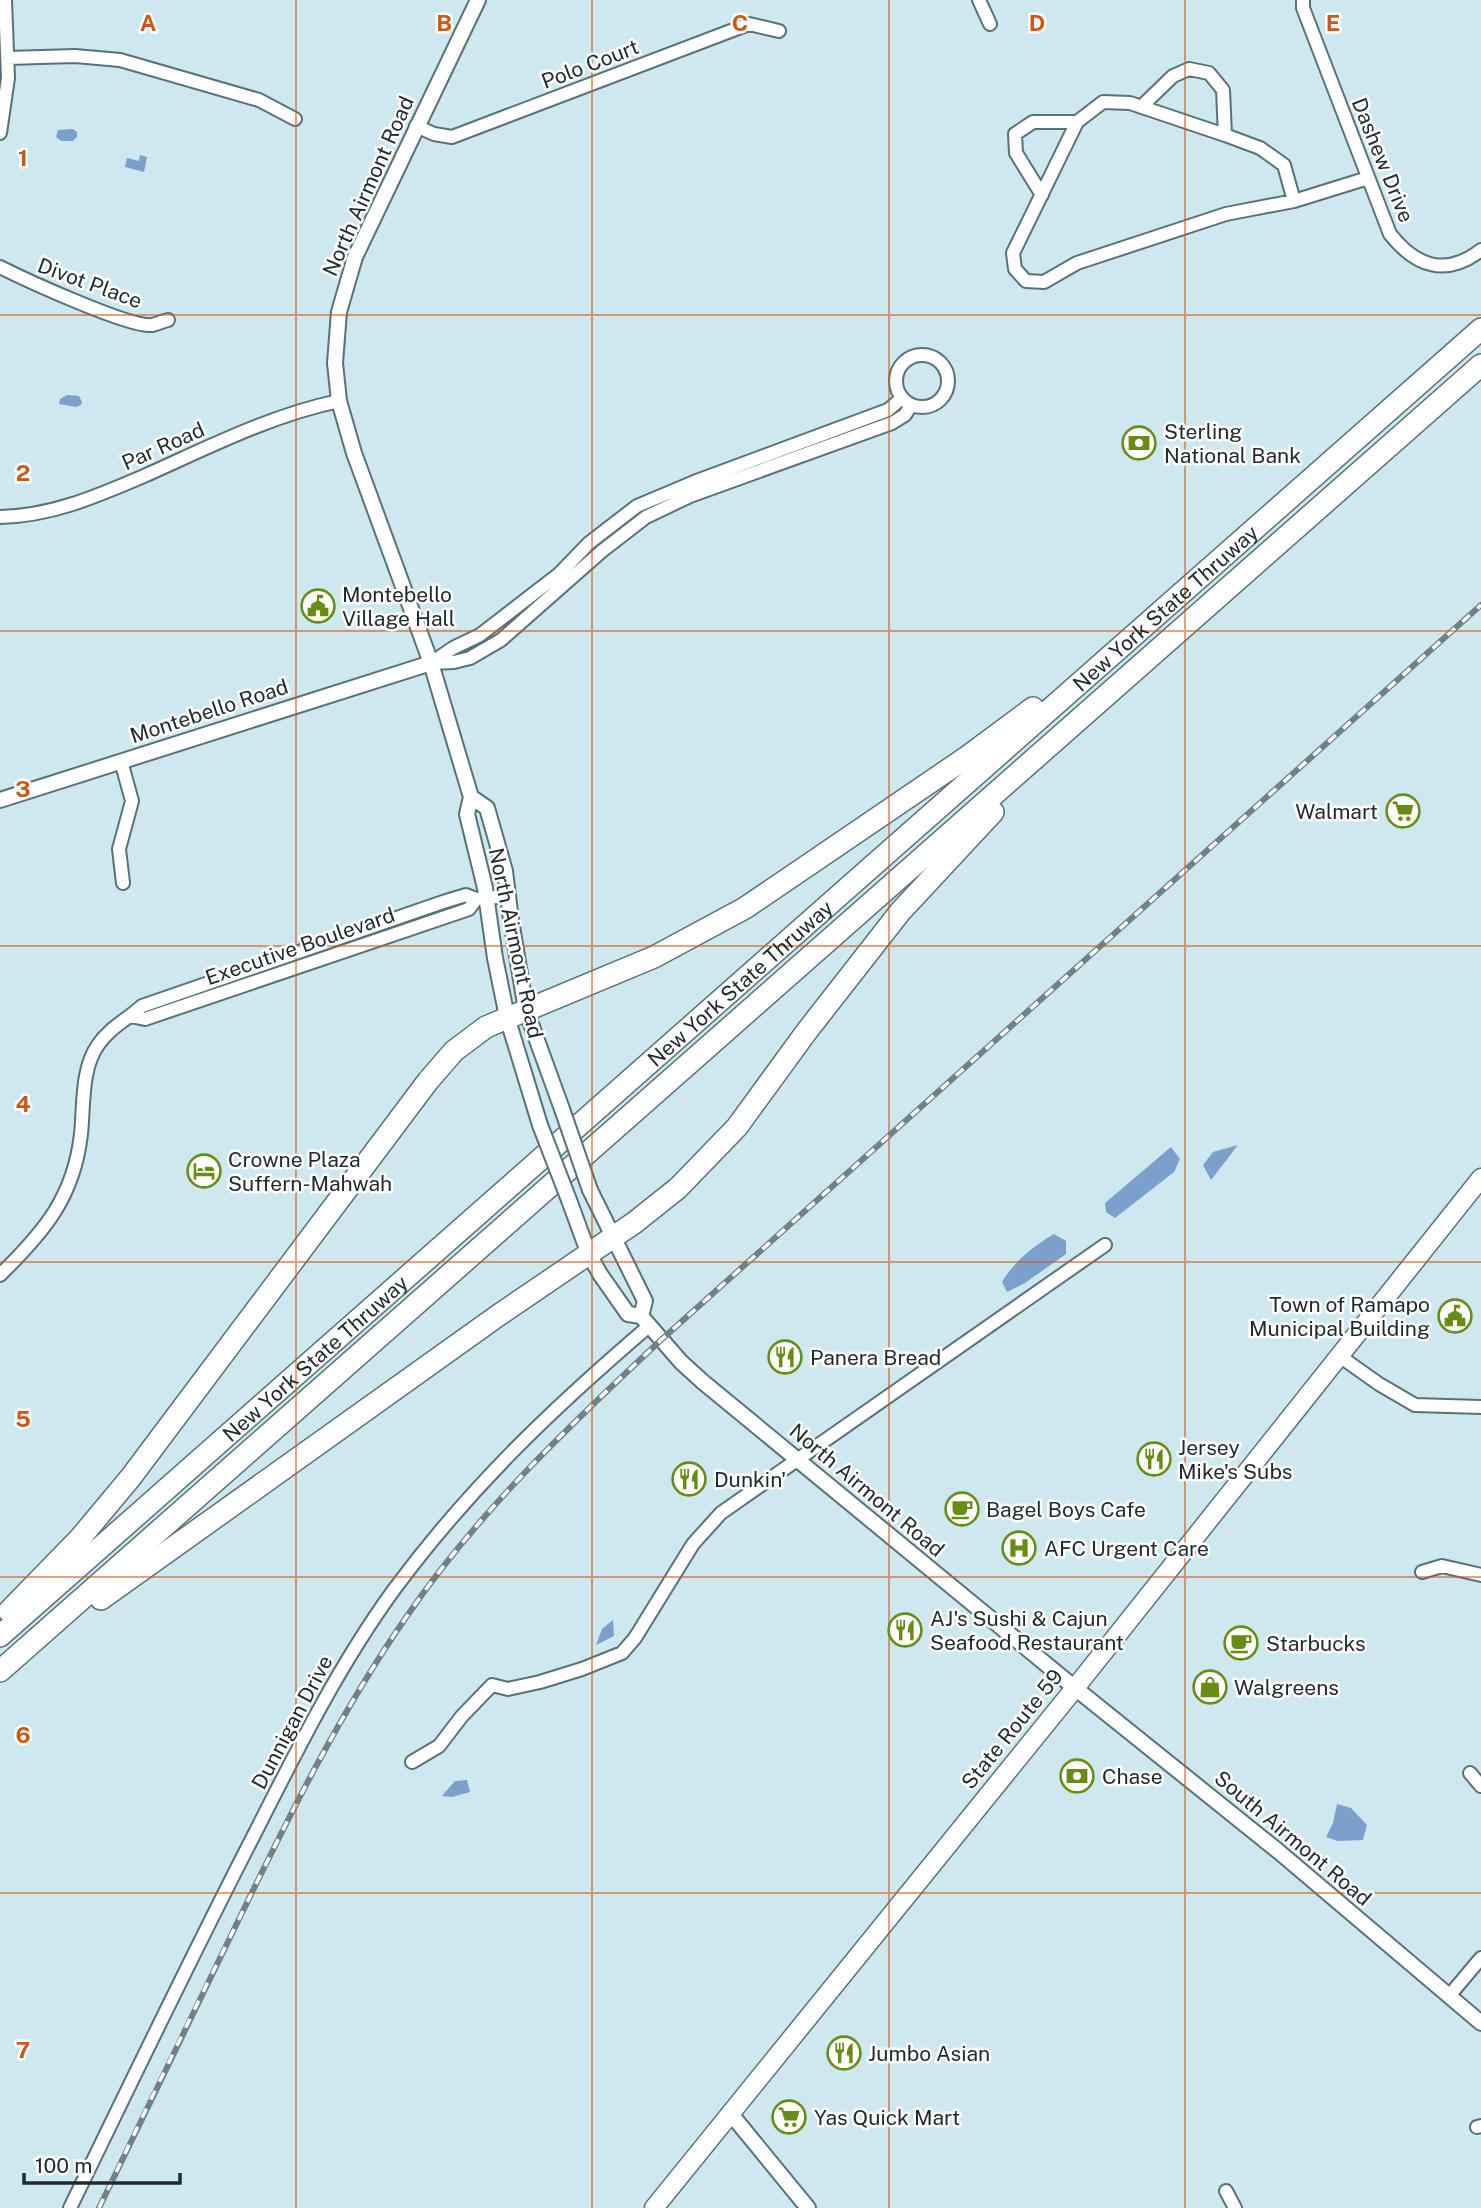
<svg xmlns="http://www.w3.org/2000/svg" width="1481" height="2208" font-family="'Public Sans',sans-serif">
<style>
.water{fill:#7aa0cc}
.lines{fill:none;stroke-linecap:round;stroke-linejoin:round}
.minor-casing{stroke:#597177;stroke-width:16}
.tertiary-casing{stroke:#597177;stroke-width:18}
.primary-casing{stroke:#597177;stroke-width:21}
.motorway-casing{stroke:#597177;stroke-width:24}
.minor{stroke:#fff;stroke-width:12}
.tertiary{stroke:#fff;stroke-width:14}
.primary{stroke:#fff;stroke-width:18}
.motorway{stroke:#fff;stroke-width:21}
.rail-casing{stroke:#708187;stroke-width:6}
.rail{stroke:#fff;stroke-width:3.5;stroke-dasharray:10;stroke-linecap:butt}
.tertiary-bridge-casing{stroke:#597177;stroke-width:18;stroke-linecap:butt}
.tertiary-bridge{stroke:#fff;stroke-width:14}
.grid{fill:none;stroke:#d4540f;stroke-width:2;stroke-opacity:0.55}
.labels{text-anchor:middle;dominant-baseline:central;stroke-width:5;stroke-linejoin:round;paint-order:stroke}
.street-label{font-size:21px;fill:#212b2e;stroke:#fff}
.poi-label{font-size:21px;fill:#212b2e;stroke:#fff;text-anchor:start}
.grid-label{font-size:23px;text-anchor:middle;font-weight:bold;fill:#d4540f;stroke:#fff;stroke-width:5;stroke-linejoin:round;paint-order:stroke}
</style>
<rect width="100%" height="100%" fill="#cee8f0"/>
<path class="water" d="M73,129l4,3v5l-4,4h-12l-5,-4 2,-7z
M140,155l7,2 -3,15 -19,-5 2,-9 12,3z
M67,395l12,1 3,6 -1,3 -5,2 -17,-3 1,-5z
M1238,1145l-27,35 -8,-15 10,-13z
M1171,1147l9,12 -6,13 -59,46 -9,-6 -1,-9z
M1054,1234l12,7v13l-41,29 -18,9 -5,-10c12,-21 32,-36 52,-48z
M613,1620l1,16 -18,9 6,-16z
M467,1780l3,12 -18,5 -10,-1 13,-15z
M1337,1804l14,4 16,17 -4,15 -25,1 -12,-4 7,-14z"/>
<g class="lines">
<defs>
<path id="minor" d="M979,0l11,24
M1303,0v8l87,226c26,33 56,43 91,16
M7,58l68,-2 45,4 139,40 36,19
M1141,107l32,-31 16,-7 20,4 14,17 2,45
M416,126l18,8 18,3 297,-113 30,7
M0,133l8,-55 -3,-78
M1042,195l-26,-42 -1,-19 18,-12h44
M1294,201l-68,13 -149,49 -33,19 -18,-1 -11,-12 -2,-16 64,-131 26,-20 27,1 95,32 35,13 24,17 10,36 74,-23
M0,267c24,12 130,61 152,58 5,-1 11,-4 16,-5
M896 381a26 26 0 1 1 52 0a26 26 0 1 1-52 0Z
M0,517c52,-1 97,-21 144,-41 63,-28 127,-61 195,-75
M431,663l23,-1 16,-4 31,-18 101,-89 44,-34 44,-21 202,-73 13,-8 6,-10
M431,663l22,-15 27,-13 79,-61 30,-31 48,-37 57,-24 194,-72 14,-12
M121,761l11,40 -13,48 4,34
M131,1016l14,3 324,-110 7,-10
M0,1275c44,-43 74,-78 81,-141 3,-29 0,-65 17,-89 11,-17 30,-26 44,-39l301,-104 23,-7 10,4 32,-3
M1338,1355l41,29 36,21 66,2
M1422,1572l20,-6 39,9
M412,1762l27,-16 23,-30 30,-31 16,4 32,-7 42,-13 40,-16 13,-15 58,-94 28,-31 384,-268
M1470,1773l11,13
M1449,1996l32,-38
M1477,2127l4,-1
M1226,2191l9,17
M70,2208c61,-125 121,-251 185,-375 42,-83 83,-166 138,-242 76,-103 159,-182 256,-265"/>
<path id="tertiary" d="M478,0l-123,257 -16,55 -4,51 4,38 15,52 77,210 40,134 -4,17 18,74 10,70 12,59 33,108
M471,797l16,11 18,63 6,49 15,90 36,99
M0,800l431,-137
M590,1190l55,111 -4,15
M569,1200l19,52 12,22 28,40 13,2 40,46 22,20 372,306 203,163 203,172
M731,2114l77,94"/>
<path id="primary" d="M654,2208l421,-520 406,-510"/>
<g id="motorway">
<path d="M101,1599l395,-282 138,-94 44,-35 59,-61 70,-96 93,-119 93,-100"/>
<path d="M9,1611l72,-74 50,-60 297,-396 26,-30 32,-24 168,-70 91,-49 222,-151 66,-49"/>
<path id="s1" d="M0,1636l1481,-1307"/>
<path d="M0,1671l1481,-1306"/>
</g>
</defs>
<use href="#minor" class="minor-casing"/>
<use href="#tertiary" class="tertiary-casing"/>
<use href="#primary" class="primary-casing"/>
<use href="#motorway" class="motorway-casing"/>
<use href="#minor" class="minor"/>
<use href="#tertiary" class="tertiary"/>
<use href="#primary" class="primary"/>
<use href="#motorway" class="motorway"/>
<defs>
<path id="rail" d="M99,2208c46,-97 93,-194 141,-291 50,-103 101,-206 167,-301 71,-104 162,-190 254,-276l820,-735"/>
</defs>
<use href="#rail" class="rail-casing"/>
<use href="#rail" class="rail"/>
<defs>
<path id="tertiary-bridge" d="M562,1109l28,81
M540,1125l29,75"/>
</defs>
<use href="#tertiary-bridge" class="tertiary-bridge-casing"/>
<use href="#tertiary-bridge" class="tertiary-bridge"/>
</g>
<path class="grid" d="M296,0v2208M592,0v2208M889,0v2208M1185,0v2208M0,315h1481M0,631h1481M0,946h1481M0,1262h1481M0,1577h1481M0,1893h1481"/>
<defs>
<symbol id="bank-ring" viewBox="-11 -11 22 22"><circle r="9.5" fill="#fff" stroke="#688d15" stroke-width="1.5"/><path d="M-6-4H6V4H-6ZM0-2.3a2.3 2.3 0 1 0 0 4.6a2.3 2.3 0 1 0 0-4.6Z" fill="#688d15"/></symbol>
<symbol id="civic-ring" viewBox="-11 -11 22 22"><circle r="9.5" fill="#fff" stroke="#688d15" stroke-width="1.5"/><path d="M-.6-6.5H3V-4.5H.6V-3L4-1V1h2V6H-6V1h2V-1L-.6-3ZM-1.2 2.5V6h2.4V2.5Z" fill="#688d15"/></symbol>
<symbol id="supermarket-ring" viewBox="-11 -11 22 22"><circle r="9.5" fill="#fff" stroke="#688d15" stroke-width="1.5"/><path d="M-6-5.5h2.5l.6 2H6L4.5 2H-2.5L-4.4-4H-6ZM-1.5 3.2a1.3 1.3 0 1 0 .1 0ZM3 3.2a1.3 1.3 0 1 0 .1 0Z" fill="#688d15"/></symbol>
<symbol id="hotel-ring" viewBox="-11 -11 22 22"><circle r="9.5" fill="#fff" stroke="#688d15" stroke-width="1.5"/><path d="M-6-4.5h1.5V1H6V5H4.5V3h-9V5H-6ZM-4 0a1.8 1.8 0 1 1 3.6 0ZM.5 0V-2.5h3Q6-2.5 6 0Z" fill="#688d15"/></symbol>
<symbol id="restaurant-ring" viewBox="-11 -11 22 22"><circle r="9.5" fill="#fff" stroke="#688d15" stroke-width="1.5"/><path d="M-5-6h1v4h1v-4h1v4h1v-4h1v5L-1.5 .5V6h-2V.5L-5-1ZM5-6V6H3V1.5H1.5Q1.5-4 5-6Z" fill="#688d15"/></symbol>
<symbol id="cafe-ring" viewBox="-11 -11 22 22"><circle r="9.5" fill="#fff" stroke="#688d15" stroke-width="1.5"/><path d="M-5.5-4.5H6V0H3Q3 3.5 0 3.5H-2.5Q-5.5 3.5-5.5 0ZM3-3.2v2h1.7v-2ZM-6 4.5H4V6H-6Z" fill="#688d15"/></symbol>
<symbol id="hospital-ring" viewBox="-11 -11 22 22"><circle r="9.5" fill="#fff" stroke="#688d15" stroke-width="1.5"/><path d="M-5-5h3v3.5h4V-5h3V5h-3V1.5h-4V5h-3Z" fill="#688d15"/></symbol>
<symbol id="shop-ring" viewBox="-11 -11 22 22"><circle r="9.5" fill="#fff" stroke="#688d15" stroke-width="1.5"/><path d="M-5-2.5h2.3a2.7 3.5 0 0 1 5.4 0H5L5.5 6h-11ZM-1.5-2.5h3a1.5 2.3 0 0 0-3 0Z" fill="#688d15"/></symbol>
</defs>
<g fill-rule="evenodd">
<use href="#bank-ring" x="1120" y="424" width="38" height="38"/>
<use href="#civic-ring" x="299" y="587" width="38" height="38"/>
<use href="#supermarket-ring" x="1384" y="792" width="38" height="38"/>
<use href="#hotel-ring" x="185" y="1152" width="38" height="38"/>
<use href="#civic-ring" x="1436" y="1297" width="38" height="38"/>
<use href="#restaurant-ring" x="766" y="1338" width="38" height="38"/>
<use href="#restaurant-ring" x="1135" y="1440" width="38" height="38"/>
<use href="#restaurant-ring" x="670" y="1460" width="38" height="38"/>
<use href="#cafe-ring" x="943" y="1490" width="38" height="38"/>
<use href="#hospital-ring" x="1000" y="1529" width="38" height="38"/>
<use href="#restaurant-ring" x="886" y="1611" width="38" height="38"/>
<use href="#cafe-ring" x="1222" y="1624" width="38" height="38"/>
<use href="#shop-ring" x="1191" y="1668" width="38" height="38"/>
<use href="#bank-ring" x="1058" y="1757" width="38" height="38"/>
<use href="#restaurant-ring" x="825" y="2034" width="38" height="38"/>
<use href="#supermarket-ring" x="770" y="2098" width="38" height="38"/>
</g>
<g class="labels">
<g class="street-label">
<text transform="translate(590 64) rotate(-21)">Polo Court</text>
<text transform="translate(1383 160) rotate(68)">Dashew Drive</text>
<text transform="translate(368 186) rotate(-66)">North Airmont Road</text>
<text transform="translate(90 283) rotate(20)">Divot Place</text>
<text transform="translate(163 446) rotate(-24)">Par Road</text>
<text stroke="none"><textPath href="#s1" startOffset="1554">New York State Thruway</textPath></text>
<text transform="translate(209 711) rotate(-18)">Montebello Road</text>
<text transform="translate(516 943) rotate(78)">North Airmont Road</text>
<text transform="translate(300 946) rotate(-19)">Executive Boulevard</text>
<text stroke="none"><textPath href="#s1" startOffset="987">New York State Thruway</textPath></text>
<text stroke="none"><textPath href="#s1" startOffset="420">New York State Thruway</textPath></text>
<text transform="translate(867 1490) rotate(40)">North Airmont Road</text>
<text transform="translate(292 1722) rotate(-62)">Dunnigan Drive</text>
<text transform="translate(1012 1729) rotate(-51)">State Route 59</text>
<text transform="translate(1293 1838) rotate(40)">South Airmont Road</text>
</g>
<g class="poi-label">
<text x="1164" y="431">Sterling<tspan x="1164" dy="24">National Bank</tspan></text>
<text x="342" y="594">Montebello<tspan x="342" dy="24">Village Hall</tspan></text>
<text x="1378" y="811" text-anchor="end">Walmart</text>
<text x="228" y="1159">Crowne Plaza<tspan x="228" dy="24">Suffern-Mahwah</tspan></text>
<text x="1430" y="1304" text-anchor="end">Town of Ramapo<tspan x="1430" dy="24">Municipal Building</tspan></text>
<text x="810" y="1357">Panera Bread</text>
<text x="1178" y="1447">Jersey<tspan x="1178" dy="24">Mike's Subs</tspan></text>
<text x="714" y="1479">Dunkin'</text>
<text x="986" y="1509">Bagel Boys Cafe</text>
<text x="1044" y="1548">AFC Urgent Care</text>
<text x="930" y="1618">AJ's Sushi &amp; Cajun<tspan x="930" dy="24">Seafood Restaurant</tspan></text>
<text x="1266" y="1643">Starbucks</text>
<text x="1234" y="1687">Walgreens</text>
<text x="1102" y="1776">Chase</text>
<text x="868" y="2053">Jumbo Asian</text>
<text x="814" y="2117">Yas Quick Mart</text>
</g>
</g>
<g class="grid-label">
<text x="148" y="31">A</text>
<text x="444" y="31">B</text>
<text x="740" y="31">C</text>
<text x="1037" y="31">D</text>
<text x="1333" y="31">E</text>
<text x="23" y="166">1</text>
<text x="23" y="481">2</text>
<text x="23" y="797">3</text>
<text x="23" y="1112">4</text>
<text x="23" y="1427">5</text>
<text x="23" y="1743">6</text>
<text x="23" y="2058">7</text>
</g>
<path d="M24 2173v10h156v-10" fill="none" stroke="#212b2e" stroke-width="3.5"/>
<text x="35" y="2173" font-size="21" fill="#212b2e" stroke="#ffffff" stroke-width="5" paint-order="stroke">100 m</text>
</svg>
